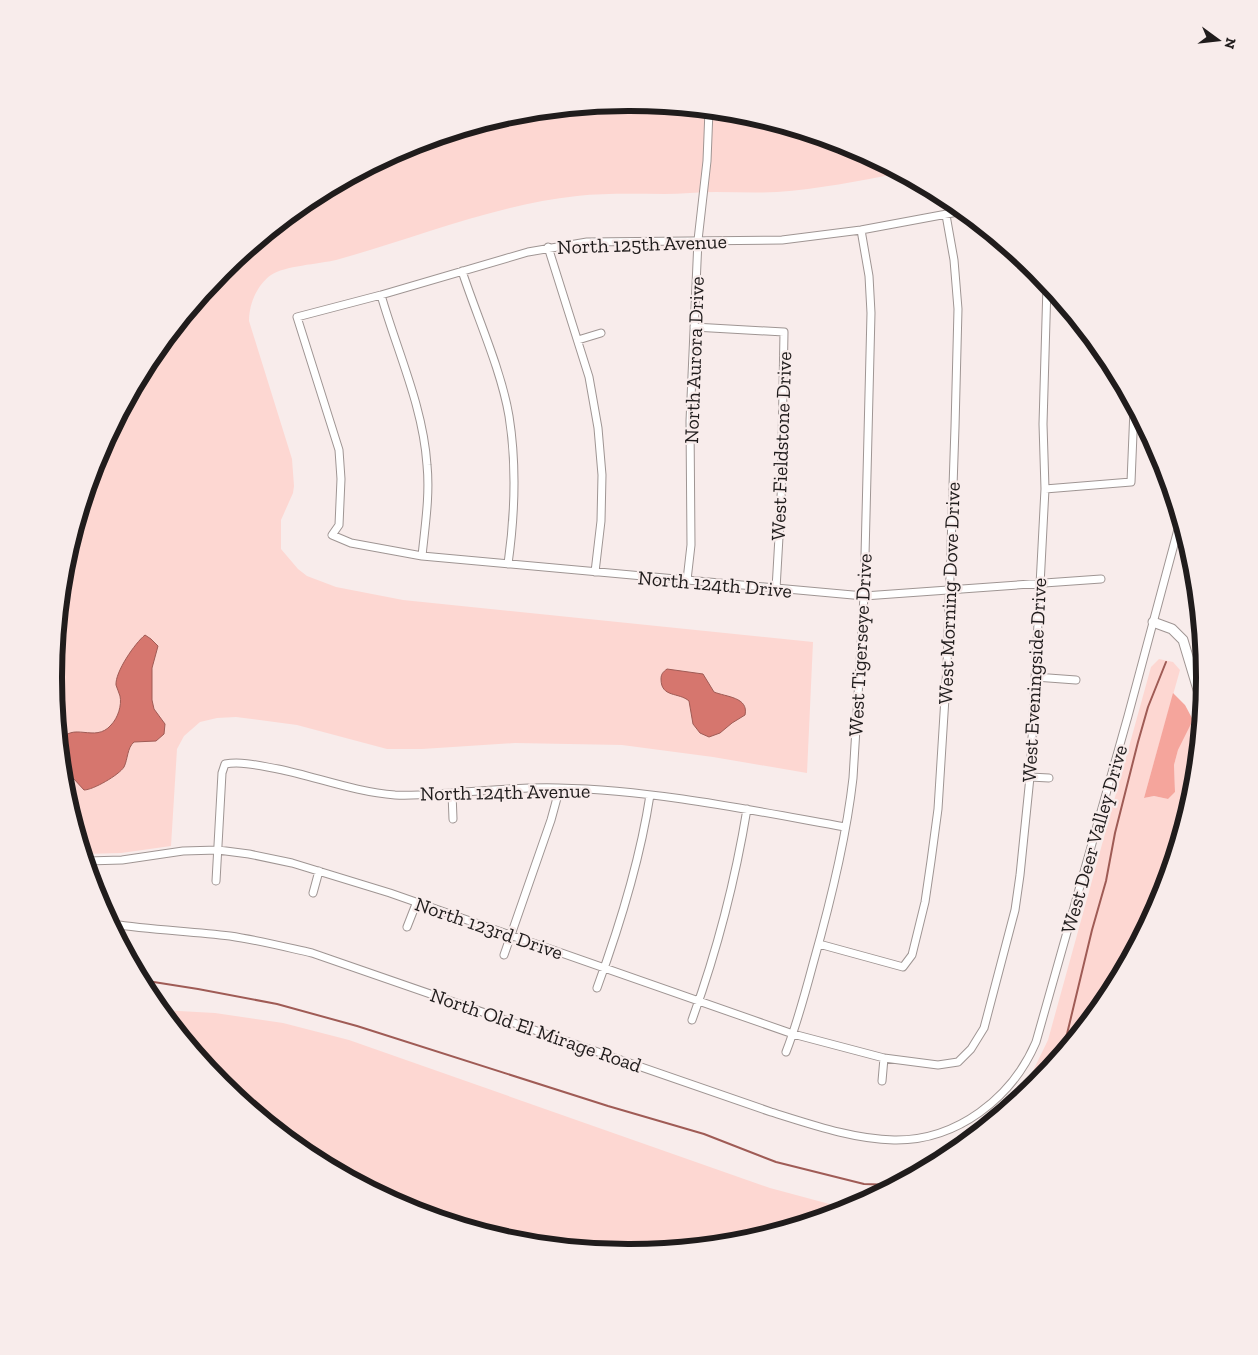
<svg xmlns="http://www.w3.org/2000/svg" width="1258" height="1355" font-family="'Zilla Slab',serif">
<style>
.green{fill:#fdd7d2}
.forest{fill:#f5a59c}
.water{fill:#d6766e;stroke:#9f5b55}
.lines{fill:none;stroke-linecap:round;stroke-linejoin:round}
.stream{stroke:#9f5b55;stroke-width:2}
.minor-casing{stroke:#9f9593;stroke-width:9}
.major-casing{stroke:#9f9593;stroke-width:11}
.minor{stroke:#fff;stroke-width:7}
.major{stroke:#fff;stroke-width:9}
.labels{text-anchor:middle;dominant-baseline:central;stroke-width:4.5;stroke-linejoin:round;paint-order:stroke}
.street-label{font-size:20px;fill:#201c1c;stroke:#f8eceb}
.rim{fill:none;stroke:#201c1c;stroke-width:6}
</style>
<rect width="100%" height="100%" fill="#f8eceb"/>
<path class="green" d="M629,102l113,11 107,33 51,27c-41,8 -82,16 -123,19 -20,1 -41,0 -61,0 -17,0 -35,2 -52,2 -29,0 -59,-1 -87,2 -83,9 -161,42 -241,64 -17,4 -52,6 -65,15 -14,10 -22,29 -22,46l43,138 2,27 -1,7 -12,27v29l17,20 9,7 29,11 67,13 410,42 -6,131 -94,-16 -91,-12 -107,-2 -93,6h-35l-90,-24 -61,-8 -19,1 -17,4 -16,14 -7,13 -6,97 -50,7 -37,1 -19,-65 -11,-112 11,-112 33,-108 53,-99 71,-87 88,-72 99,-53 108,-33z
M1159,659l14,3 7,8 -36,128 10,-2 14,3 7,-7 -1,-27 4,-15 15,-30 6,10 -6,60 -33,108 -53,99 -71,87 -6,5 1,-14 17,-35 103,-373z
M161,1010l54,3 68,10 66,17 421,148 78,21 -107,33 -112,11 -113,-11 -107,-33 -100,-53 -87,-72z"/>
<path class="forest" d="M1173,693l12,12 8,15 -15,30 -4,15 1,27 -7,7 -14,-3 -10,2z"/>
<path class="water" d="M145,635l6,4 7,7 -6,22v32l2,9 11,15 -1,10 -8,7 -22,1c-7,6 -6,17 -10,25 -5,8 -31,23 -40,23l-21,-23 -3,-25c12,-22 35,2 51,-17 7,-7 11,-20 9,-29 -1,-4 -3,-7 -4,-11 -1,-13 19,-42 29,-50z
M667,669l36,5 11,18c12,5 35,5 31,23l-13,8 -12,10 -11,4 -9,-4 -7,-9 -4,-23c-10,-9 -28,-3 -28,-22 0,-5 2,-7 6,-10z"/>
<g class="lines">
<path class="stream" d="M1194,621l4,-6
M141,980l57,9 79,15 80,22 251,80 96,28 72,28 88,22 30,1
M1051,1066l16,-32 25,-104 14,-49 9,-48 23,-91 10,-35 18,-45"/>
<defs>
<path id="minor" d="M963,211l-102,19 -79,10 -195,2 -59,10 -147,43 -84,22 42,133 2,29 -2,46 -7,10 19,8 71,13 442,40 237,-17
M548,247l41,130 9,51 4,47 -1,46 -6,51
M462,271c15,46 39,98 47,145 8,50 6,98 -1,148
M381,295c16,56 42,111 46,170 3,30 -2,61 -5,91
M694,327l90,5 -3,170 -5,87
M578,340l23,-7
M1045,489l86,-7 3,-73
M687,580l4,-35 -1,-124 8,-181 9,-79 2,-51
M1035,677l41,3
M1030,777l19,1
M452,793l1,26
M87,861l35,-1 61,-9 35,-1 31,4 43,9 98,30 403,141 91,24 54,7 20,-3 13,-13 13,-21 31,-118 5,-35 10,-98 15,-288 -2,-65 4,-139
M216,881l6,-108 3,-9c17,-3 36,2 53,5 39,8 77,23 117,26 19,1 38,-1 57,-2 35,-3 71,-6 106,-5 96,2 192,22 287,39
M313,893l6,-22
M112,924c39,6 78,7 118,12 27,4 55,11 82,17l459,159c39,12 81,27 123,28 63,1 118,-42 142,-98l92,-326 52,-194
M407,927l9,-23
M819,944l84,23 9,-12 13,-53 6,-41 7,-52 9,-143 8,-239 3,-118 -4,-49 -8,-45
M504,955l47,-135 6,-22 -2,-10
M597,988c23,-63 43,-127 53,-193
M692,1020c25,-69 43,-138 55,-211
M786,1052c11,-28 19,-58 27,-88 17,-60 33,-123 40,-186l11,-182 7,-283 -2,-37 -8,-46
M882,1081l2,-23"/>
<path id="major" d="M1153,622l19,7 11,11 19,63"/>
</defs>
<use href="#minor" class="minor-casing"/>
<use href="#major" class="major-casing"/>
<use href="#minor" class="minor"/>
<use href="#major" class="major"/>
</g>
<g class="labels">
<g class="street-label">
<text transform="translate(642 244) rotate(-2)">North 125th Avenue</text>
<text transform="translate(694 360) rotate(-88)">North Aurora Drive</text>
<text transform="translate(781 446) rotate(-88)">West Fieldstone Drive</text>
<text transform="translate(715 584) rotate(5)">North 124th Drive</text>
<text transform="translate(949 593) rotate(-88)">West Morning Dove Drive</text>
<text transform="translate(860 645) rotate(-87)">West Tigerseye Drive</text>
<text transform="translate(1034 680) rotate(-87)">West Eveningside Drive</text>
<text transform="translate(505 792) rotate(-1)">North 124th Avenue</text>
<text transform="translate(1094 839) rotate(-74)">West Deer Valley Drive</text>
<text transform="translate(489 928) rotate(19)">North 123rd Drive</text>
<text transform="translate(536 1030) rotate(19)">North Old El Mirage Road</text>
</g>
</g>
<path d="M0 0H1258V1355H0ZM628 111H630A566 566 0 0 1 1196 677V678A566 566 0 0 1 630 1244H628A566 566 0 0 1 62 678V677A566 566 0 0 1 628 111Z" fill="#f8eceb" fill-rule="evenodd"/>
<path class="rim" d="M628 111H630A566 566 0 0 1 1196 677V678A566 566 0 0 1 630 1244H628A566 566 0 0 1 62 678V677A566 566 0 0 1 628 111Z"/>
<g transform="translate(1218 40) rotate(105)" stroke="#f8eceb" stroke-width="4" paint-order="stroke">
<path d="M0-4L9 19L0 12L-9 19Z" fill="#201c1c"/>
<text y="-8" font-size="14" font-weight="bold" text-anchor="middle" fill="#201c1c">N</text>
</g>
</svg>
